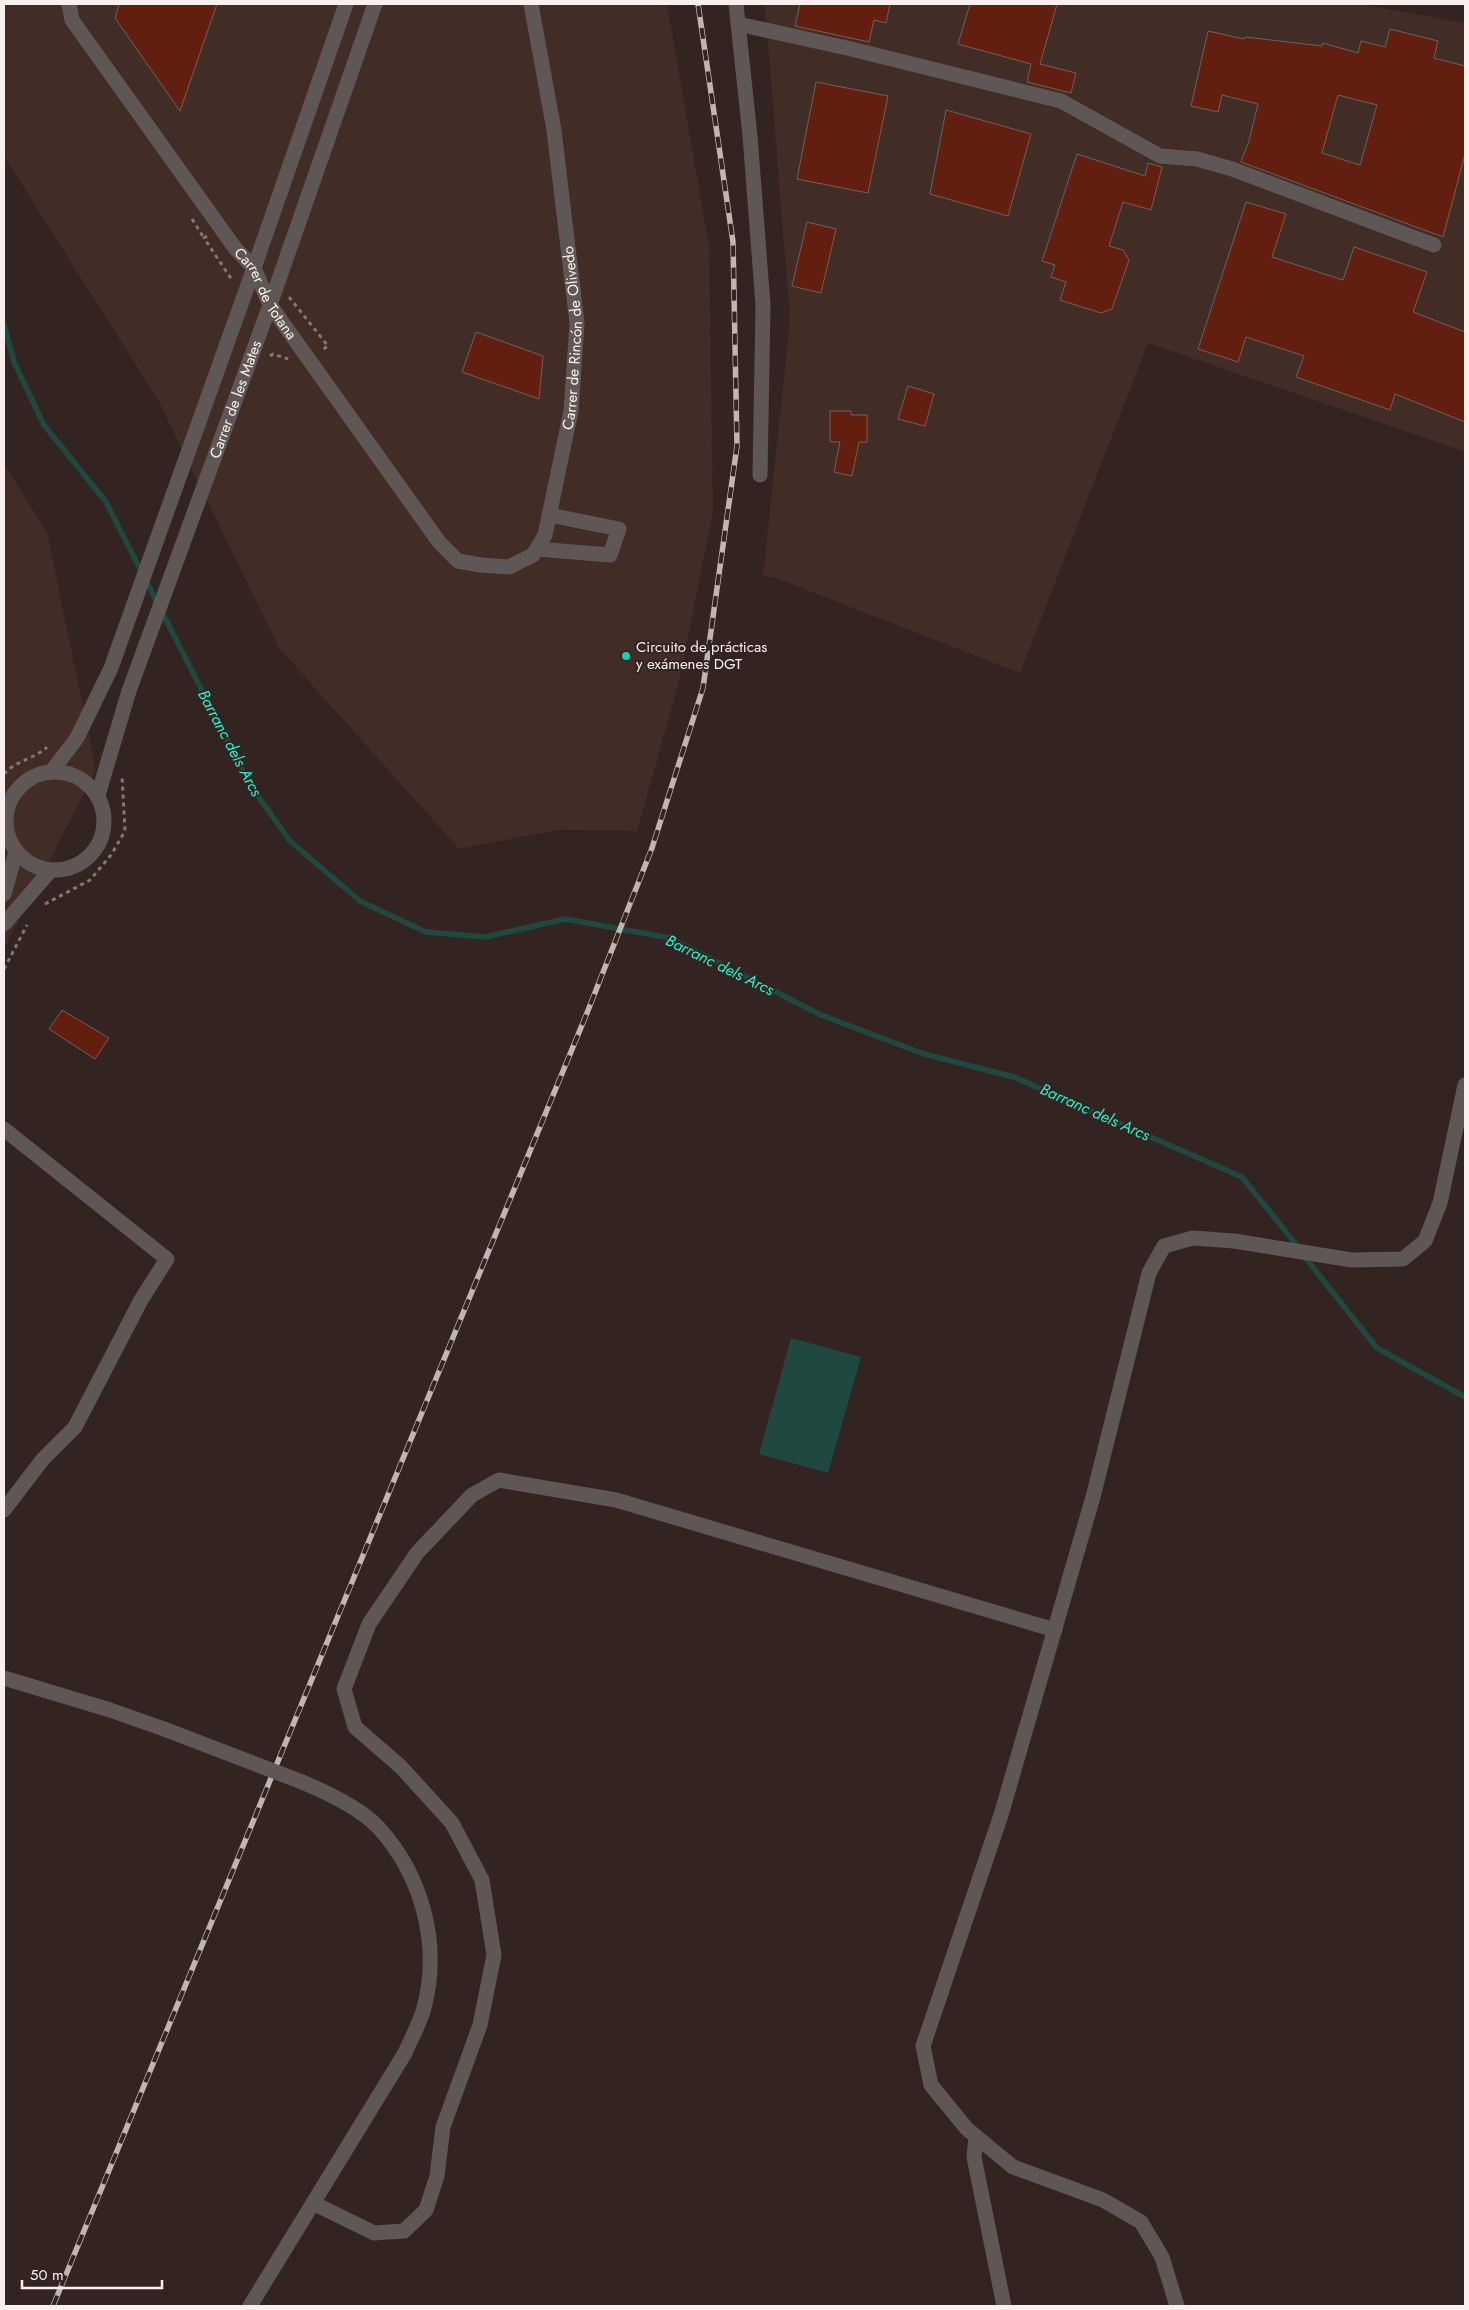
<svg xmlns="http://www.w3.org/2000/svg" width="1469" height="2310" font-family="Jost,sans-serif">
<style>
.built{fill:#412c26}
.water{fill:#1f4940}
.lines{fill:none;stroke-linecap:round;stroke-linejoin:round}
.stream{stroke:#1f4940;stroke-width:5.5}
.building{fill:#621f0f;stroke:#71605c;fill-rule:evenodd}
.path{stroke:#847774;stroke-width:3;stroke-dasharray:4 4;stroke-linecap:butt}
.minor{stroke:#5e5755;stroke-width:15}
.rail-casing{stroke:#c1b5b2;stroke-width:5.5}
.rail{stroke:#332421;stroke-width:4;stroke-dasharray:11;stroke-linecap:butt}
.minor-bridge{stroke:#5e5755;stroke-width:15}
.poi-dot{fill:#0cd5b5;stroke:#332421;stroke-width:2}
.labels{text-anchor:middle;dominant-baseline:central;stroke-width:4;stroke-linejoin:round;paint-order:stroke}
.street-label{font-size:15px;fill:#f9efec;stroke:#332421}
.poi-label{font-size:15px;fill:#f9efec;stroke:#332421;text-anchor:start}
.water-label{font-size:16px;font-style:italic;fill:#24f4d0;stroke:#332421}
</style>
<rect width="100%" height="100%" fill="#332421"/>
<path class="built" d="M4,4h663l42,242 4,267 -34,169 -42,149 -79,-1 -99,19 -180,-201 -120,-246 -155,-246z
M765,4h596l104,19v421l-2,7 -315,-108 -128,330 -244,-95 -13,-2 27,-256z
M4,464l43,68 49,238 -92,179z"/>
<path class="water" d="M791,1338l70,19 -33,116 -69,-19z"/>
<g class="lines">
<path class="stream" d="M4,324l10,38 30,63 62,77 144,283 40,56 70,60 66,31 59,5 80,-18 105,19 151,77 103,39 90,23 228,100 57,71
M1304,1256l73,92 88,49"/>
</g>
<path class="building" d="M119,4h98l-37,107 -65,-93z
M800,4h90l-4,19 -12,-3 -5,22 -74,-16z
M970,4h87l-17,60 36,9 -5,20 -44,-11 4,-18 -73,-20z
M1390,29l48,12 -4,17 31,8v88l-22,83 -202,-75 8,-21 9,-37 -36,-9 -4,17 -27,-6 17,-75 36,8 1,-2 77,9 1,-3 35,10 3,-12 24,6zM1338,95l39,10 -17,60 -38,-12z
M816,82l72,14 -20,97 -71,-14z
M946,110l85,24 -23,82 -78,-22z
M1077,154l68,22 3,-13 14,4 -11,43 -28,-8 -14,44 14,4 6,10 -17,49 -11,4 -41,-13 6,-18 -15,-5 4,-12 -13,-4z
M1246,202l40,12 -14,43 71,23 11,-33 73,25 -14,40 52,20v90l-70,-28 -5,16 -94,-33 8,-21 -58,-19 -8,25 -40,-13z
M807,222l29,7 -15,64 -29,-7z
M476,332l67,24 -4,43 -77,-27z
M908,386l26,8 -9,32 -27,-7z
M830,411h21v4h16v27h-8l-7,34 -18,-4 6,-30h-10z
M62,1010l47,28 -14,21 -46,-30z"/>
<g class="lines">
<path class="path" d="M192,219l12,19
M207,236l-3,2 28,42
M289,297l39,49 -6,4
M270,356l3,-2 15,5
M4,774c12,-14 31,-15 43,-27
M45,904l45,-24 21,-25 14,-24 -3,-55
M4,969l23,-44"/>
<g class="minor">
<path id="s1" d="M69,4l3,16 163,228 19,20 16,37 169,237 19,19 23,4 28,2 24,-12 12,-20 26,-124 6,-88 -23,-193 -23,-126"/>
<path d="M736,4l14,132 13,169 -3,170"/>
<path d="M738,24l109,24 214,53 99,55 37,3 35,10 202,76"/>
<path d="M537,549l73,6 9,-26 -70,-14"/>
<circle cx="55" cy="821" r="49"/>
<path d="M51,772l26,-34 34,-70 143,-400 92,-264"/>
<path id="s2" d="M98,795l31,-104 141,-386 105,-301"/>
<path d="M4,894l12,-42"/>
<path d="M4,924l46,-53"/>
<path d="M4,1129l163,130 -26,41 -66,127 -32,32 -39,51"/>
<path d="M4,1678l106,32 54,19"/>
<path d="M976,2137l-2,20 30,149"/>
<path d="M313,2203l61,30 30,-2 22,-21 11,-34 6,-49 37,-102 14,-70 -12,-75 -30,-57 -51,-56 -46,-40 -11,-38 25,-65 48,-71 55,-58 27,-15 117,20 439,130"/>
<path d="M250,2306l155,-253c6,-14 15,-30 19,-45 17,-64 -2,-133 -46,-181 -18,-19 -52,-35 -76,-45"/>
<path d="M1177,2306l-15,-49 -21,-35 -38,-22 -90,-33 -46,-38 -36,-44 -8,-39 78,-231 92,-318 56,-224 15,-27 29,-8 41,3 118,19 51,-1 22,-18 15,-38 25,-118"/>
</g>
<defs>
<path id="rail" d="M53,2306l534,-1293 65,-165 51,-160 34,-242 -4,-204 -35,-238"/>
</defs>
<use href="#rail" class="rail-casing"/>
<use href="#rail" class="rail"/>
<path class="minor-bridge" d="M164,1729l138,53"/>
</g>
<circle class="poi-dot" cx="626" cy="656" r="5"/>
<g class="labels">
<g class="street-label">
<text stroke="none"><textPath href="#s1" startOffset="352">Carrer de Totana</textPath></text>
<text stroke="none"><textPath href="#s1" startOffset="984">Carrer de Rincón de Olivedo</textPath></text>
<text stroke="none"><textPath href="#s2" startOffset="419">Carrer de les Mates</textPath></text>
</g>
<g class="poi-label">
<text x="636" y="647">Circuito de prácticas<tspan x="636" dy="17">y exámenes DGT</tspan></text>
</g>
<g class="water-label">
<text transform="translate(230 743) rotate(62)">Barranc dels Arcs</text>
<text transform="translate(720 965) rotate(26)">Barranc dels Arcs</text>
<text transform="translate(1095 1112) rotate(24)">Barranc dels Arcs</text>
</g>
</g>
<rect width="1469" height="2310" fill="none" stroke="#f9efec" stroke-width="10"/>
<path d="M22 2280v8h140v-8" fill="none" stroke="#f9efec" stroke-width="2.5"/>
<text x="30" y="2280" font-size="15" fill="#f9efec" stroke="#332421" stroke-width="4" paint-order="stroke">50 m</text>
</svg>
